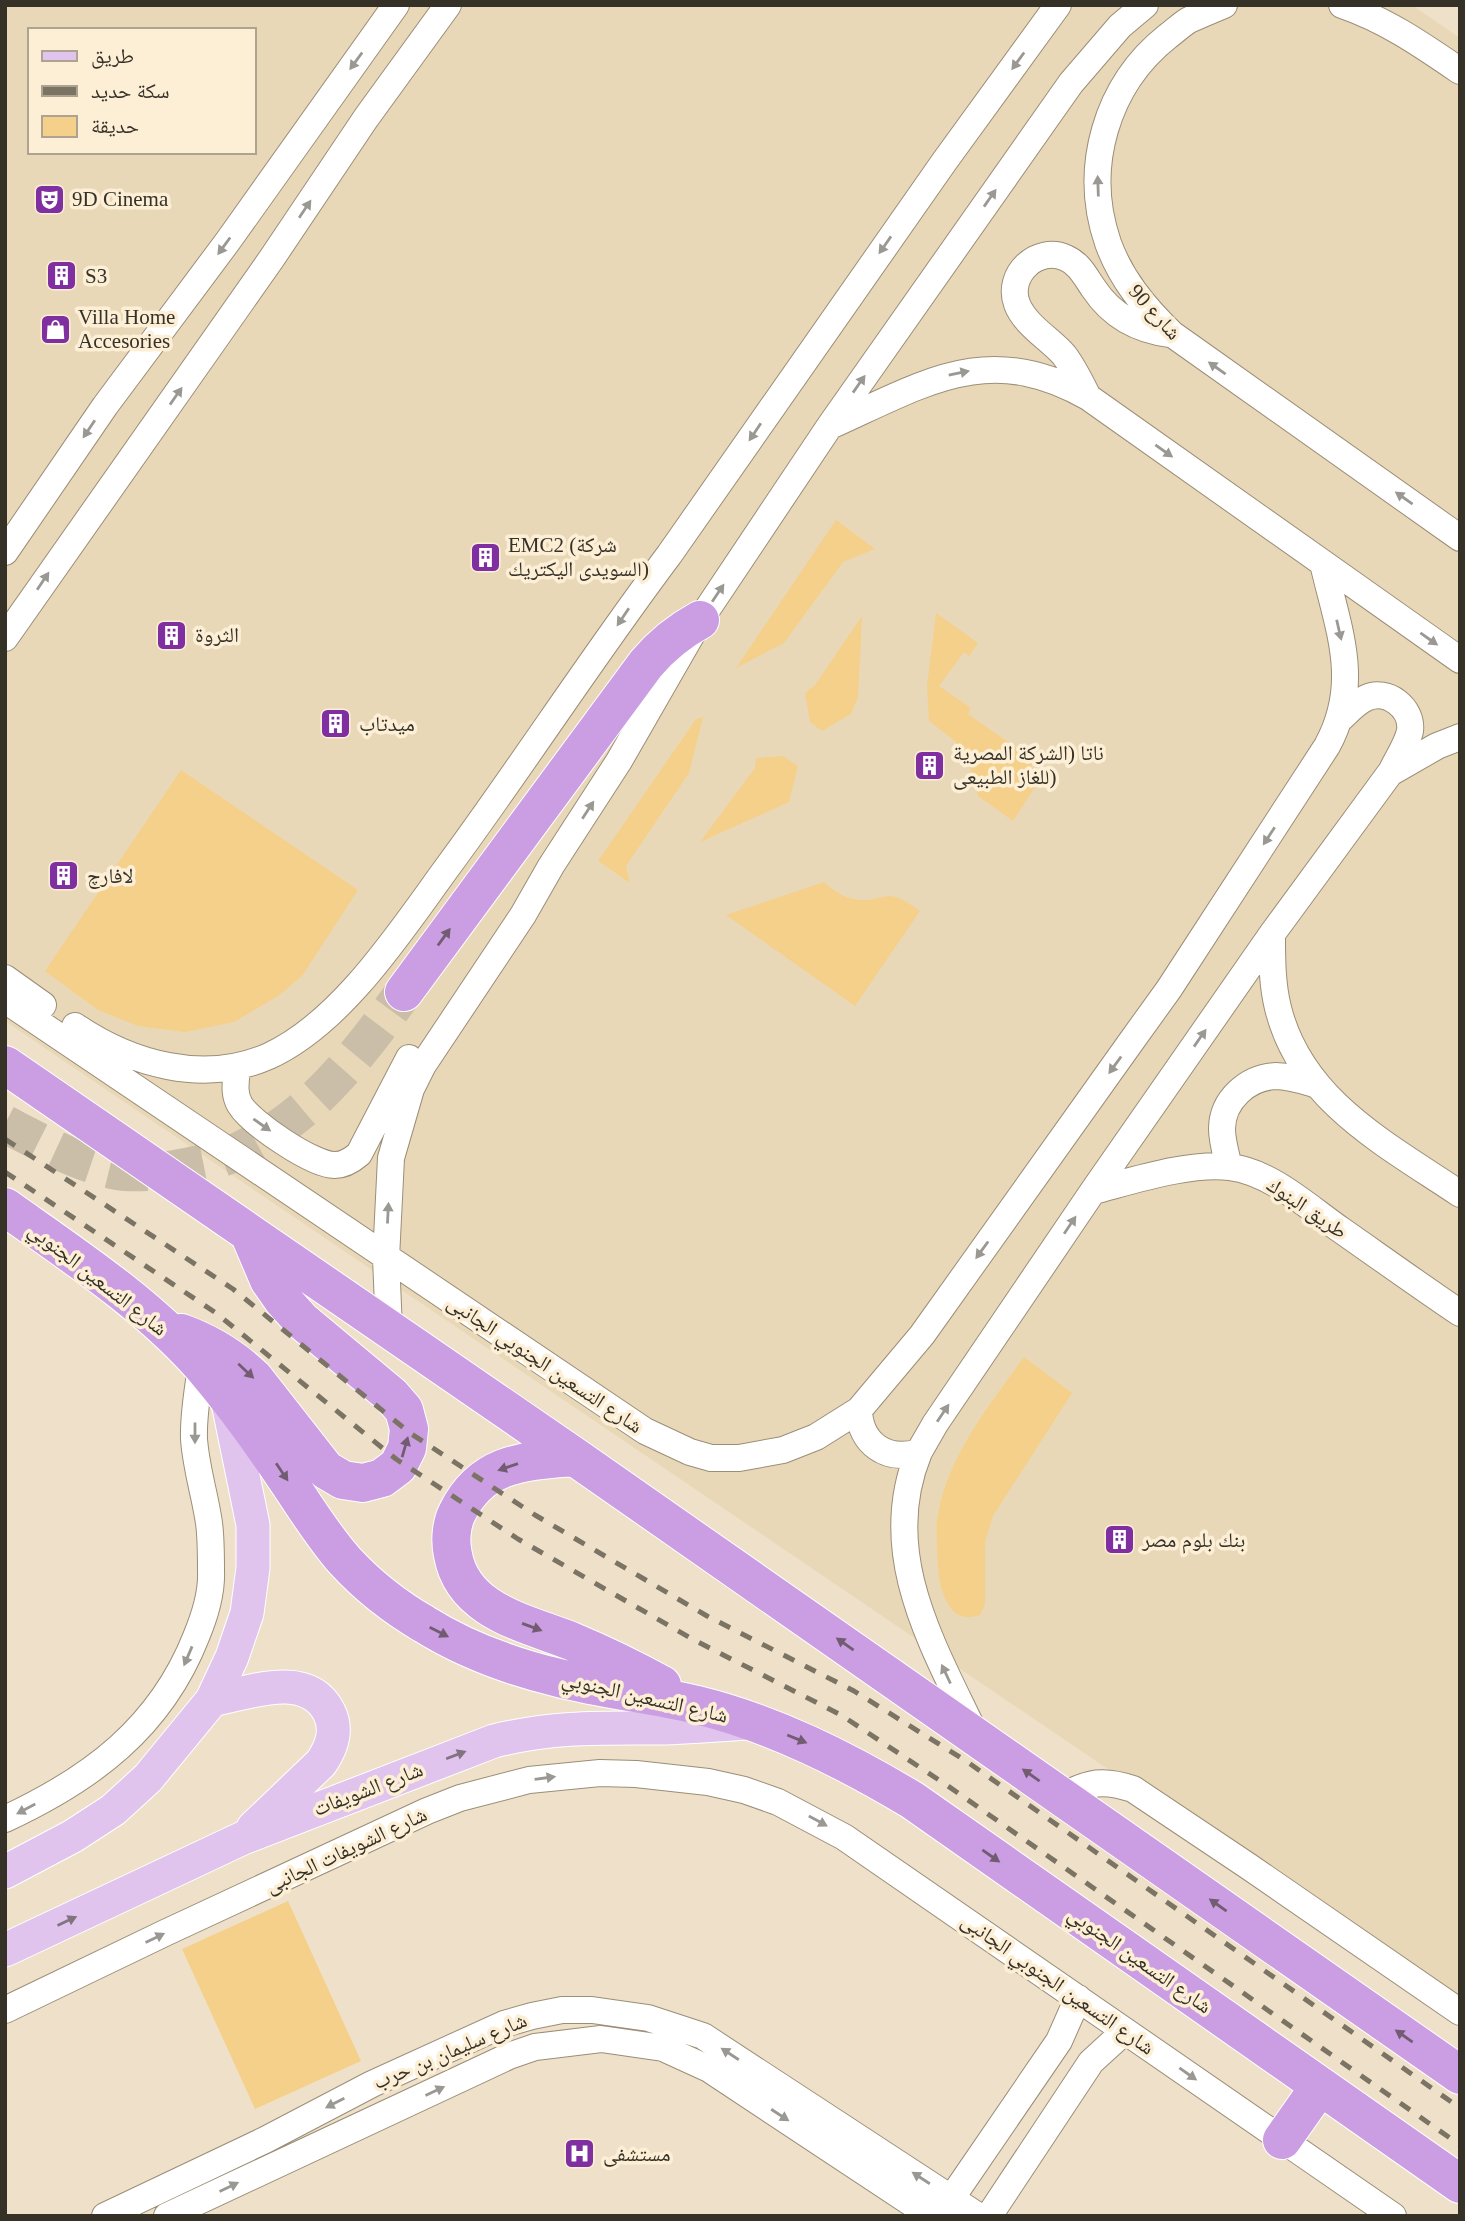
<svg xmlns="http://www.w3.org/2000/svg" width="1465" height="2221" font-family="'Times New Roman','Noto Naskh Arabic',serif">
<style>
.built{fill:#e9d8b8;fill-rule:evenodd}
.green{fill:#f4d08a}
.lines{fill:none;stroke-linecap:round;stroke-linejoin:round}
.highway-tunnel{stroke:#cabea9;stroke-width:38;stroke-dasharray:38 19;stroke-linecap:butt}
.minor-casing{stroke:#9b8e77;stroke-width:28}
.major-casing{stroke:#fff;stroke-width:35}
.highway-casing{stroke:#fff;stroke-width:40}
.minor{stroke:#fff;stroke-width:26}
.major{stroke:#e0c4ee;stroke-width:33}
.highway{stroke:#cb9de2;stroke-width:38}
.rail{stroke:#7b7363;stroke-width:5;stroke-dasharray:12 12;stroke-linecap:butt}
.oneway{fill:#9a9893}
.oneway2{fill:#725c72}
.oneway3{fill:#827381}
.labels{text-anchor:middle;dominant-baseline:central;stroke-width:7;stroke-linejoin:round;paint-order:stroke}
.poi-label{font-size:21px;fill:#363127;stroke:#fcefd6;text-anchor:start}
.street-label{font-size:21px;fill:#363127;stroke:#fcefd6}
</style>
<rect width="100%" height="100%" fill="#efe1c9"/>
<path class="built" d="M5,5h1407l48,33v1970l-1455,-987zM30,30h224v122h-224z"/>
<path class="green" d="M836,520l39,29 -32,13 -59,81 -48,25z
M936,613l42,30 -9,13 -5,-4 -25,34 32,22 -3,6 67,47 -10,14 12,9 -24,37 -35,-25 -10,-35 -13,-20 -26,-20 -2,-35z
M862,616l-4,81 -7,17 -29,17 -12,-9 -5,-29 10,-8z
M703,717l-14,56 -63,93 4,17 -32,-22 98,-142z
M783,756l15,10 -9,36 -89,40 55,-74 1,-10z
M181,770l177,120 -56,86 -24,20 -44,26 -49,10 -47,-6 -40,-16 -53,-39z
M824,882c11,10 23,18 39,18 9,1 18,-4 28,-4 11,1 20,9 29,15l-65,95 -129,-91z
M1024,1357l48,36 -79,123 -8,26v62l-5,11c-16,5 -27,1 -34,-15 -8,-15 -8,-35 -9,-52 0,-9 -1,-18 0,-27 8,-62 52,-115 87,-164z
M288,1901l73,160 -106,48 -73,-160z"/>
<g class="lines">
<path class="highway-tunnel" d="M5,1124c35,18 69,37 107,46 21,5 54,1 74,-3 12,-3 25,-4 36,-9 82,-31 132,-97 182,-166"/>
<defs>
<path id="minor" d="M1224,5c-12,5 -24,10 -35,15 -7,4 -14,11 -21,16 -62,49 -86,132 -60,207 13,36 36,64 64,91l288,204
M1342,5c44,15 80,40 118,66
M1088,397c-7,-14 -14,-29 -24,-42 -14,-16 -39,-30 -47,-51 -11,-29 20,-59 49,-46 14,6 20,20 28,31 18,27 44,41 76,45
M830,426c94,-42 158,-86 258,-29l372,263
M5,552l100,-146 123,-165 168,-236
M5,638l267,-380 94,-140 82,-113
M1340,719c8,-7 15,-16 26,-21 21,-10 47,10 44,33 -3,14 -13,28 -19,41
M1272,934c0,25 0,50 6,74 23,93 108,136 182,186
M5,978l38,27
M5,1000l640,431 45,21 21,6h28l44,-8 33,-13 43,-27 63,-75 211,-296 36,-50 158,-243c35,-64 11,-117 -4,-183
M75,1026c56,38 129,59 194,30 74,-34 133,-127 180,-191 75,-102 144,-209 220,-310l275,-393 114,-157
M237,1068c-1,13 -4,25 3,37 11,18 74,61 95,60 9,0 17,-5 24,-11l50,-96
M1229,1167c-3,-13 -7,-26 -7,-38 0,-29 26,-52 54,-53 13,0 25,4 38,8
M1093,1191c39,-10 97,-29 137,-24 41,5 78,40 111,63 40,28 79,56 119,83
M389,1330l-3,-72 5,-100 20,-69 12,-24 100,-150 28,-49 68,-105 81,-141 129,-193 242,-344 49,-57 25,-21
M859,1410c1,34 28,52 60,42
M975,1734c-42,-89 -98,-181 -56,-282 5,-9 11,-19 16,-28l158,-233 179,-257 118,-161 47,-27 23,-9
M1062,1796c28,-14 41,-17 71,-7l115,77 212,146
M5,1819c86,-40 155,-91 191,-182 8,-19 16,-45 15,-66 0,-16 0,-33 -2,-48 -4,-28 -13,-55 -15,-84 -1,-24 4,-49 7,-73
M5,2010l162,-78 260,-121 33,-13 69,-18 71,-7 36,1 72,8 36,8 34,12 66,35 549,379
M942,2212l117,-171 19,-43
M105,2216l160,-76 107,-56 132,-60 28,-8 30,-6h30l56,8 55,18 275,180
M167,2216l342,-160 26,-9 66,-8 62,9 46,21 222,147
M989,2216l102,-154 34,-31"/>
<path id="major" d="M212,1700c36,-7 95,-31 117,12 9,18 3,35 -8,51l-68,65
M5,1872l68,-36 40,-26 35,-32 64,-78 20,-43 15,-44 6,-45v-43l-26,-127
M5,1950l238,-112 251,-97c61,-15 109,-13 171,-13 27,-1 54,-3 81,-5"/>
<path id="highway" d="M404,992l242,-328c16,-19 32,-32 54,-44
M5,1065l570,392 885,618
M5,1207c69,49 141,96 197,159 29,34 56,71 81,108 20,29 38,60 62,87 23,25 50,46 79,63 40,25 89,43 135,54 46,12 93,16 138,27 77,19 148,55 215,95l548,384
M181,1333c28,10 51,24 73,45l72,92 17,10 20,3 19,-5 16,-12 9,-18 2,-19 -5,-19 -13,-15 -90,-75 -18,-20 -14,-20 -20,-47
M575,1457c-51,4 -93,5 -118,56 -6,12 -7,29 -4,42 10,56 72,68 118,86 31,13 62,28 91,44
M1282,2140l38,-54"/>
</defs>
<use href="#minor" class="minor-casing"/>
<use href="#major" class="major-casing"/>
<use href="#highway" class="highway-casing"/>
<use href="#minor" class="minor"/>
<use href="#major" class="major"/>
<use href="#highway" class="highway"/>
<path class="rail" d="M5,1139l228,150 177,144 125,82 172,101 147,75 112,70 494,347
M5,1172l211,141 180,146 122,80 176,101 147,75 107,71 512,359"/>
</g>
<defs><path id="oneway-solid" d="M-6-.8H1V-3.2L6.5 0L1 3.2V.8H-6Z" transform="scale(1.75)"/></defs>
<g class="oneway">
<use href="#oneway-solid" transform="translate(356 61) rotate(126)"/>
<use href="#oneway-solid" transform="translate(1018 61) rotate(126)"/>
<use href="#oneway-solid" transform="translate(1098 186) rotate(-92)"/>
<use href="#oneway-solid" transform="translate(990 198) rotate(-55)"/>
<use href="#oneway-solid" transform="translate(305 209) rotate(-56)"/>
<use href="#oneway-solid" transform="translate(885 245) rotate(125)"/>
<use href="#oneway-solid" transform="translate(224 246) rotate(126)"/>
<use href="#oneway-solid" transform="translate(1217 368) rotate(-145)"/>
<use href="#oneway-solid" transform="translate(959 373) rotate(-12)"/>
<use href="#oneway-solid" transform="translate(859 384) rotate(-55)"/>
<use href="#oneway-solid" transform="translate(176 396) rotate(-55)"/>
<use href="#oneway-solid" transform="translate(89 429) rotate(124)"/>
<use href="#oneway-solid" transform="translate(755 432) rotate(124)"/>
<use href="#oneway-solid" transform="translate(1164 451) rotate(35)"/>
<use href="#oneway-solid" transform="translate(1404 498) rotate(-145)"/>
<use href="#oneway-solid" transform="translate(43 581) rotate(-56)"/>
<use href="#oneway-solid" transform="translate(718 593) rotate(-56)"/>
<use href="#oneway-solid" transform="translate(623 617) rotate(124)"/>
<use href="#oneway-solid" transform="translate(1339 630) rotate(77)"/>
<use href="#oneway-solid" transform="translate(1429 639) rotate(35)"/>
<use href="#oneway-solid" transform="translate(588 810) rotate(-57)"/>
<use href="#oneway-solid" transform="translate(1269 836) rotate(123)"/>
<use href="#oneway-solid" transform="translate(1200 1038) rotate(-55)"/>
<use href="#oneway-solid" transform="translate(1115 1065) rotate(126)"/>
<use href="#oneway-solid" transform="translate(262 1125) rotate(35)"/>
<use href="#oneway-solid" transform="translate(388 1213) rotate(-87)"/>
<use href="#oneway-solid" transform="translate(1070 1225) rotate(-56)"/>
<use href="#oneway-solid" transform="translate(982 1250) rotate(126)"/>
<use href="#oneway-solid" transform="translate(943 1413) rotate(-56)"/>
<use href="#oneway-solid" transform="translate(195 1433) rotate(90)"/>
<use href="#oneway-solid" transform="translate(188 1656) rotate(113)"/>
<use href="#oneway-solid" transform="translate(946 1674) rotate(-115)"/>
<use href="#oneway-solid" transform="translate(545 1778) rotate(-8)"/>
<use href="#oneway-solid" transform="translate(26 1809) rotate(152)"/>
<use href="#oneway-solid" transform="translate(818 1821) rotate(29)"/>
<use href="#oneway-solid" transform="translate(155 1938) rotate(-26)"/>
<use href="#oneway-solid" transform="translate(730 2054) rotate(-147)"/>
<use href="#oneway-solid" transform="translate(1188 2074) rotate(35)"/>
<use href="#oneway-solid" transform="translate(435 2091) rotate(-25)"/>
<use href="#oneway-solid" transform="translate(335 2103) rotate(153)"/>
<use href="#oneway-solid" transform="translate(780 2115) rotate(33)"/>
<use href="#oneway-solid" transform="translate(921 2178) rotate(-147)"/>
<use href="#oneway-solid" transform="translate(229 2187) rotate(-26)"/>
</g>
<g class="oneway2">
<use href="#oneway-solid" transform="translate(444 937) rotate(-54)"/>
<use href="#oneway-solid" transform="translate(246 1371) rotate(43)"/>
<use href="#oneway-solid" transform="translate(405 1447) rotate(-74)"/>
<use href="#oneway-solid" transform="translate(508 1467) rotate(161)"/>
<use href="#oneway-solid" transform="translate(282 1472) rotate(56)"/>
<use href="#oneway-solid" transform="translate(532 1627) rotate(20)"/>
<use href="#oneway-solid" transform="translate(439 1632) rotate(27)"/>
<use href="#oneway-solid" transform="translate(845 1644) rotate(-145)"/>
<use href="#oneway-solid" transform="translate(797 1739) rotate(22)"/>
<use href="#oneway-solid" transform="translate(1031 1775) rotate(-145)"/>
<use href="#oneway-solid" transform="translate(991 1856) rotate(35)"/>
<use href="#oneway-solid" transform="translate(1218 1905) rotate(-145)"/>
<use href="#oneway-solid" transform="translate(1404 2036) rotate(-145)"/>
</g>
<g class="oneway3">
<use href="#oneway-solid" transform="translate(456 1755) rotate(-21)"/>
<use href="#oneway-solid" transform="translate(67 1921) rotate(-25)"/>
</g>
<defs>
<symbol id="theatre-square" viewBox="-11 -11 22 22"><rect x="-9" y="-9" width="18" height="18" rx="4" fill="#7f2fa0" stroke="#fcefd6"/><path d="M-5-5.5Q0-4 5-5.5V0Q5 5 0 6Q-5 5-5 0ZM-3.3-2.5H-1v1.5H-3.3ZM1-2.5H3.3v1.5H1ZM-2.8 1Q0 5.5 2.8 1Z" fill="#fff"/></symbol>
<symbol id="building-square" viewBox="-11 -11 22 22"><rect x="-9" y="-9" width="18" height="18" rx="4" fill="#7f2fa0" stroke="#fcefd6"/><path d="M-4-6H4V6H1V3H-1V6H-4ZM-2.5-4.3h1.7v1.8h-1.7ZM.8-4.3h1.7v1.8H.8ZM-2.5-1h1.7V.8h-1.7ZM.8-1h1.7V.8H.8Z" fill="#fff"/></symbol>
<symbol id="shop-square" viewBox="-11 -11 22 22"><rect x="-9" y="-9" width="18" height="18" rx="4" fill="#7f2fa0" stroke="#fcefd6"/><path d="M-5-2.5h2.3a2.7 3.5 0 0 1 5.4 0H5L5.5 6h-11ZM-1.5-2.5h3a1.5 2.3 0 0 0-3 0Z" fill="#fff"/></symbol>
<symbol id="hospital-square" viewBox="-11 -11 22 22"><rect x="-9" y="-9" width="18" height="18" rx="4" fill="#7f2fa0" stroke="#fcefd6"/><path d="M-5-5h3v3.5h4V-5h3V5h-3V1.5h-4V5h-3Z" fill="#fff"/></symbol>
</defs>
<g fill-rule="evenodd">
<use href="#theatre-square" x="32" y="182" width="35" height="35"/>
<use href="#building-square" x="44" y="258" width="35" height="35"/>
<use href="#shop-square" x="38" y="312" width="35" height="35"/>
<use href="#building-square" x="468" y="540" width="35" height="35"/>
<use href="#building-square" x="154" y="618" width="35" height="35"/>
<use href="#building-square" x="318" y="706" width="35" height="35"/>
<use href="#building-square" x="912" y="748" width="35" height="35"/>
<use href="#building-square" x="46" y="858" width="35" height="35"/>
<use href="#building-square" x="1102" y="1522" width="35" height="35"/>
<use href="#hospital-square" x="562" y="2136" width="35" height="35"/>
</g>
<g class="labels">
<g class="poi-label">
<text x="72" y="199">9D Cinema</text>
<text x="85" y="276">S3</text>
<text x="78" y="317">Villa Home<tspan x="78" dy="24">Accesories</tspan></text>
<text x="508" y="545">EMC2 (شركة<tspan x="508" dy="24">السويدى اليكتريك)</tspan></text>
<text x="195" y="635">الثروة</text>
<text x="359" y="724">ميدتاب</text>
<text x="953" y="753">ناتا (الشركة المصرية<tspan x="953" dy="24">للغاز الطبيعى)</tspan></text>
<text x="87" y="876">لافارﭺ</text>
<text x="1142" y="1540">بنك بلوم مصر</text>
<text x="603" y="2154">مستشفى</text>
</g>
<g class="street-label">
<text transform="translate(1155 312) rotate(48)">شارع 90</text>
<text transform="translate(1307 1208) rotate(34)">طريق البنوك</text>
<text transform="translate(98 1279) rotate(38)">شارع التسعين الجنوبي</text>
<text transform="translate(545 1364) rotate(34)">شارع التسعين الجنوبي الجانبى</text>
<text transform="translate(645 1697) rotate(13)">شارع التسعين الجنوبي</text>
<text transform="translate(368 1789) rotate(-21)">شارع الشويفات</text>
<text transform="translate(346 1850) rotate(-25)">شارع الشويفات الجانبى</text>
<text transform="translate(1140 1960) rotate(35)">شارع التسعين الجنوبي</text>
<text transform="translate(1058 1984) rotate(35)">شارع التسعين الجنوبي الجانبى</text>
<text transform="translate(450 2051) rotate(-23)">شارع سليمان بن حرب</text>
</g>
</g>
<rect width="1465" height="2221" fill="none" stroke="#363127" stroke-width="14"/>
<rect x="28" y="28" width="228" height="126" fill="#fcefd6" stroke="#ada390" stroke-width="2"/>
<rect x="42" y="51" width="35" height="10" fill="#e0c4ee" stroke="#ada390" stroke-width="2"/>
<text x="91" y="63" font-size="21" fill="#363127">طريق</text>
<rect x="42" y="86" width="35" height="10" fill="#7b7363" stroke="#ada390" stroke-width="2"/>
<text x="91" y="98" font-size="21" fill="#363127">سكة حديد</text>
<rect x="42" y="116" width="35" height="21" fill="#f4d08a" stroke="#ada390" stroke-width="2"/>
<text x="91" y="133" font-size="21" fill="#363127">حديقة</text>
</svg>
